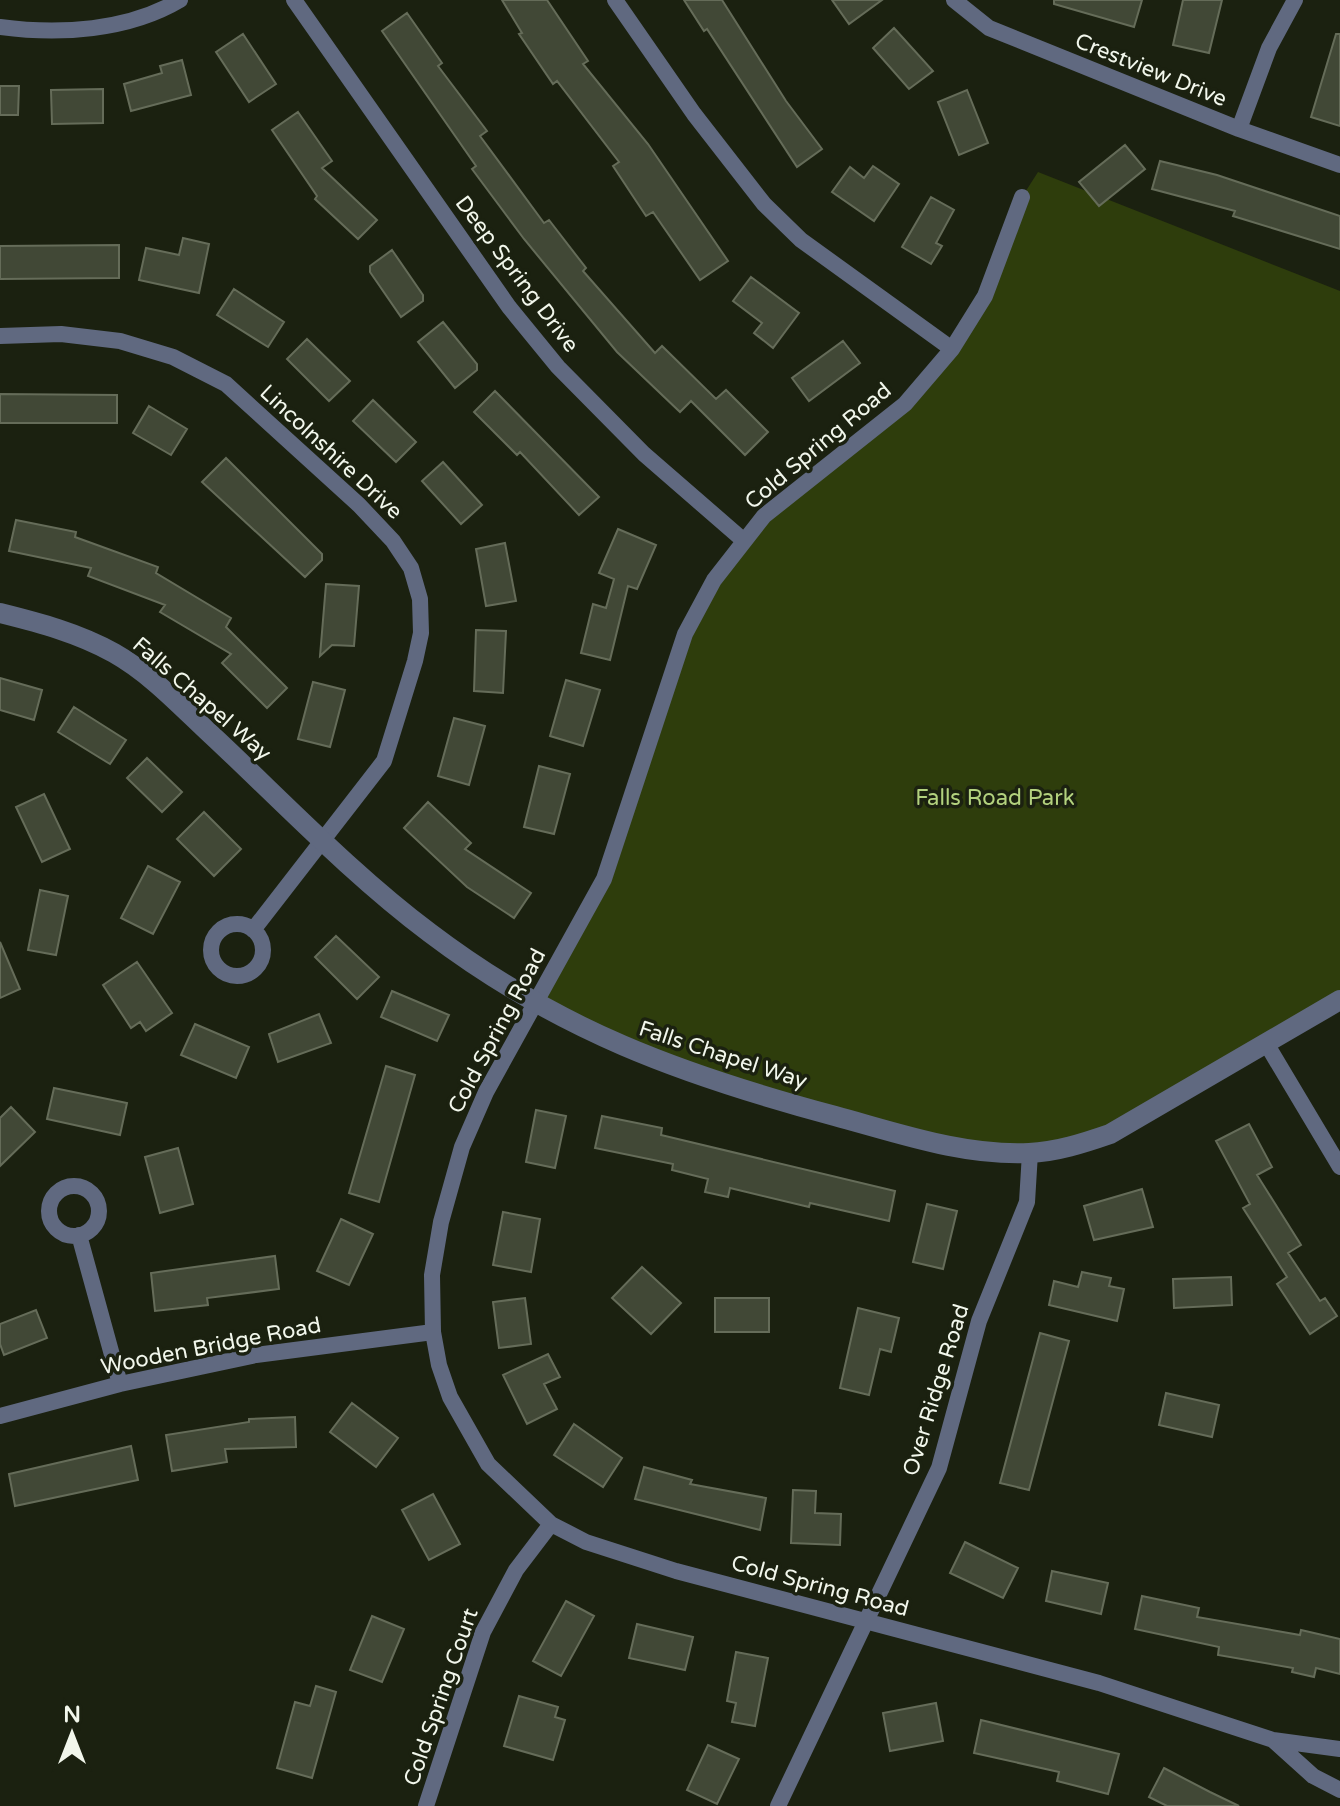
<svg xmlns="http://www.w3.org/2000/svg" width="1340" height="1806" font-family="'Varela Round',sans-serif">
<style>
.green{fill:#2e3d0c}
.building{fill:#414836;stroke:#656c59;stroke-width:2}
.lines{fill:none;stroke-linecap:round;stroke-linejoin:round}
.minor{stroke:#606980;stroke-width:16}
.tertiary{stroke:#606980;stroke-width:20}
.labels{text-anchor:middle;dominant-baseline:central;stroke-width:7;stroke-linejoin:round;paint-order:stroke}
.street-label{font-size:22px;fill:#f2f7ec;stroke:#1b2110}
.park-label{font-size:22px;fill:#b3d27e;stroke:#1b2110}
</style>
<rect width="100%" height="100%" fill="#1b2110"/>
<path class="green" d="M1038,172l302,119v709l-196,116 -114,37 -236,-48 -258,-101 68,-125 81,-245 58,-94 162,-136 47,-55 70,-152z"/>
<path class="building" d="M502,0h45l41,61 -5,3 65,80 80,117 -28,19 -47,-68 -7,4 -33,-50 6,-4 -62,-81 -4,3 -34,-50 3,-1z
M684,0h38l64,101 36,48 -25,18 -90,-138 -3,2z
M832,0h50l-33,24z
M1054,0h88l-8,27 -80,-23z
M1183,0h39l-13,53 -36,-8z
M407,13l35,50 -4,3 49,65 -7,5 64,87 5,-3 37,48 -3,3 72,82 7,-7 54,53 10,-9 42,42 -23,23 -54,-54 -11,11 -63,-60 -93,-113 -52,-70 4,-3 -94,-135z
M894,28l39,43 -24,18 -36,-41z
M243,34l33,50 -27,18 -33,-50z
M1336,34h4v92l-29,-9z
M182,60l9,35 -60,16 -7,-27 38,-11 -2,-7z
M0,86h19l-1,29h-18z
M103,89v34l-51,1 -1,-34z
M967,90l21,53 -29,12 -21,-53z
M298,112l34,49 -10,7 55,52 -19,19 -43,-40 2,-3 -45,-66z
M1125,145l20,24 -46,37 -20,-24z
M1160,161l57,14 123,41v33l-107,-33 2,-5 -83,-22z
M873,166l26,18 -25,37 -42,-29 18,-25 14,11z
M931,197l23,13 -18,33 6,3 -11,18 -29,-17z
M183,238l26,6 -10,49 -60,-13 7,-32 33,7z
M119,245v33l-119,1v-33z
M392,250l31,45v6l-22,16 -31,-45v-6z
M751,277l48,36 -26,35 -19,-15 8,-10 -29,-22z
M234,289l50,33 -16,25 -51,-32z
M443,322l34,42v6l-22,18 -37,-46z
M307,339l43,42 -21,20 -42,-42z
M843,341l17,22 -51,38 -17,-23z
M495,391l104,106 -20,18 -59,-63 -3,3 -43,-43z
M0,394l117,1v28h-117z
M373,400l43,42 -20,20 -43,-41z
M149,406l38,23 -16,26 -38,-22z
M226,458l96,96v6l-17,17 -103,-95z
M443,462l39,43 -21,19 -39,-43z
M16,520l60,12 -1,5 83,30 -2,6 75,45 -5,9 61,61 -20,20 -45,-45 9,-9 -71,-42 5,-7 -77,-29 3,-8 -82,-17z
M618,529l38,16 -19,44 -9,-3 -18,74 -29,-7 12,-49 13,4 8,-29 -15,-6z
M505,543l11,58 -30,5 -10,-57z
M326,584l33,2 -5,60 -22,-1 -12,11z
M476,630l30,1 -3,62 -29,-2z
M0,678l42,12 -8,30 -34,-10z
M566,680l34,10 -17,56 -33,-10z
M313,682l32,8 -15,57 -32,-8z
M74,707l52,33 -16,24 -52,-32z
M454,718l31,8 -16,59 -31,-9z
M147,758l35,34 -20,20 -35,-34z
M539,766l31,8 -16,60 -30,-7z
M44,794l26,55 -28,13 -26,-55z
M428,802l43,41 -6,6 66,44 -17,25 -47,-31 -63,-59z
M204,812l37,37 -27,27 -37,-37z
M148,866l32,16 -27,52 -32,-16z
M40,890l28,6 -12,59 -28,-5z
M336,936l43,41 -22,22 -42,-42z
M0,942l20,47 -20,9z
M137,962l35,51 -26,18 -6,-9 -9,6 -28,-43z
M392,991l57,24 -12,26 -56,-24z
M319,1014l12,29 -53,19 -9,-28z
M195,1024l54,23 -13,31 -55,-23z
M386,1066l29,9 -36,127 -30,-9z
M54,1088l73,15 -7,32 -73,-16z
M11,1107l24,25 -35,34v-48z
M536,1110l30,6 -11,52 -29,-6z
M602,1116l60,12 -1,7 234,56 -6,30 -79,-18 -1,4 -79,-19 -2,9 -23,-5 3,-13 -36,-9 1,-6 -78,-16z
M1249,1124l23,43 -15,8 44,70 -13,8 32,48 5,-3 12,18 -27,18 -33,-50 10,-7 -44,-69 7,-4 -34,-63z
M178,1148l15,56 -33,9 -15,-56z
M1142,1189l11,38 -59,13 -10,-34z
M927,1204l30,7 -14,58 -30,-7z
M503,1212l37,7 -9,53 -38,-7z
M341,1219l32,15 -24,51 -32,-14z
M275,1256l4,33 -72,9 1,7 -53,6 -4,-38z
M642,1267l39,36 -30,31 -39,-36z
M1082,1272l29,6 -2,8 15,3 -7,32 -68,-16 5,-24 24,6z
M1231,1277l1,28 -58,3 -1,-29z
M525,1298l6,46 -32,4 -6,-46z
M715,1298h54v34h-54z
M858,1308l41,10 -8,34 -11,-3 -11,46 -29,-7z
M36,1310l11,28 -43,17 -4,-11v-20z
M1040,1333l29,8 -40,149 -29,-7z
M548,1354l12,23 -16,7 13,25 -30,15 -24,-49z
M1166,1393l53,12 -7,32 -53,-12z
M352,1403l46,35 -22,29 -46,-35z
M295,1417l1,30 -71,2 2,13 -55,9 -6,-36 83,-13v-3z
M574,1424l48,34 -19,29 -49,-32z
M131,1446l7,34 -123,26 -6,-32z
M644,1467l48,13 -2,4 76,14 -6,32 -125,-31z
M793,1490l23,1 -1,22 26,1 -1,31 -49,-2z
M433,1494l27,50 -31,16 -27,-50z
M965,1542l53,26 -15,30 -53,-25z
M1052,1571l56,12 -7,31 -55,-13z
M1142,1596l57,12 -2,9 103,18 1,-5 39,9v35l-24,-6 -2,9 -22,-5 1,-4 -75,-13 1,-8 -84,-18z
M566,1601l28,15 -33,60 -28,-15z
M372,1616l32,13 -22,53 -32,-12z
M637,1624l56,13 -8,33 -56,-12z
M736,1652l32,6 -13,68 -23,-4 4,-19 -9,-2z
M316,1686l20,6 -24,86 -35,-10 18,-66 15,4z
M519,1696l39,11 -3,10 10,3 -12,40 -49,-14z
M936,1703l7,38 -53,10 -7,-38z
M981,1720l138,34 -11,40 -51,-13 2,-9 -85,-19z
M708,1745l31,14 -22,45 -30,-14z
M1164,1768l46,24 29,14h-72l-18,-9z"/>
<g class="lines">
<path class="minor" d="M294,0l215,307 49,60 86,87 99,86
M615,0l79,114 70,90 37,36 151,109
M954,0l35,28 250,101 101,36
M0,27c59,8 128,4 180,-27
M1239,129l30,-81 26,-48
M1022,197l-37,99 -33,53 -47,55 -141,112 -50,64 -29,54 -81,245 -118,213 -24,55 -21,75 -9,53 1,57 6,33 11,32 38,67 63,60 35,18 90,29 423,112 174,57 67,9
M0,336l61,-2 59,7 53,16 53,27 133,121 34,36 18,27 9,31 1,34 -6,28 -31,100 -131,169
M211 950a26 26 0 1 1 52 0a26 26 0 1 1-52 0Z
M1266,1043l74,124
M49 1211a25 25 0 1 1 50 0a25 25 0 1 1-50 0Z
M79,1235l41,149
M0,1416l120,-32 136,-29 177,-23
M1273,1740l40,36 27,14
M426,1806l57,-174 33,-62 35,-46
M778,1806l161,-338 40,-147 48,-119 3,-49"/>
<path class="tertiary" d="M0,613c40,10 78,20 114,40 39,22 70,57 103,87 69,65 137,136 213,193 128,97 252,142 405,183 63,17 128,40 194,37 27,-1 55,-10 81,-19l230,-134"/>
</g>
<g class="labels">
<g class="street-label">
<text transform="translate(1151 70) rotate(22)">Crestview Drive</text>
<text transform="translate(517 274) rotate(53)">Deep Spring Drive</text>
<text transform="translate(818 446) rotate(-40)">Cold Spring Road</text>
<text transform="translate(331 452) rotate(43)">Lincolnshire Drive</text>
<text transform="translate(202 699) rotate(41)">Falls Chapel Way</text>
<text transform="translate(497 1031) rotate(-62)">Cold Spring Road</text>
<text transform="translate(723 1055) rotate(18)">Falls Chapel Way</text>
<text transform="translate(211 1346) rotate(-11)">Wooden Bridge Road</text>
<text transform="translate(936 1390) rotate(-73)">Over Ridge Road</text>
<text transform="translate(820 1586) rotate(15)">Cold Spring Road</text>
<text transform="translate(441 1697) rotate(-71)">Cold Spring Court</text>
</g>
<g class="park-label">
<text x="995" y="798">Falls Road Park</text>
</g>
</g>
<g transform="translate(72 1734)" stroke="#1b2110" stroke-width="6" paint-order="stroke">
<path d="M0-6L14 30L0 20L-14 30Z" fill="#f2f7ec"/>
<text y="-12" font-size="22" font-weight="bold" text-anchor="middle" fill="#f2f7ec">N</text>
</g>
</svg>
